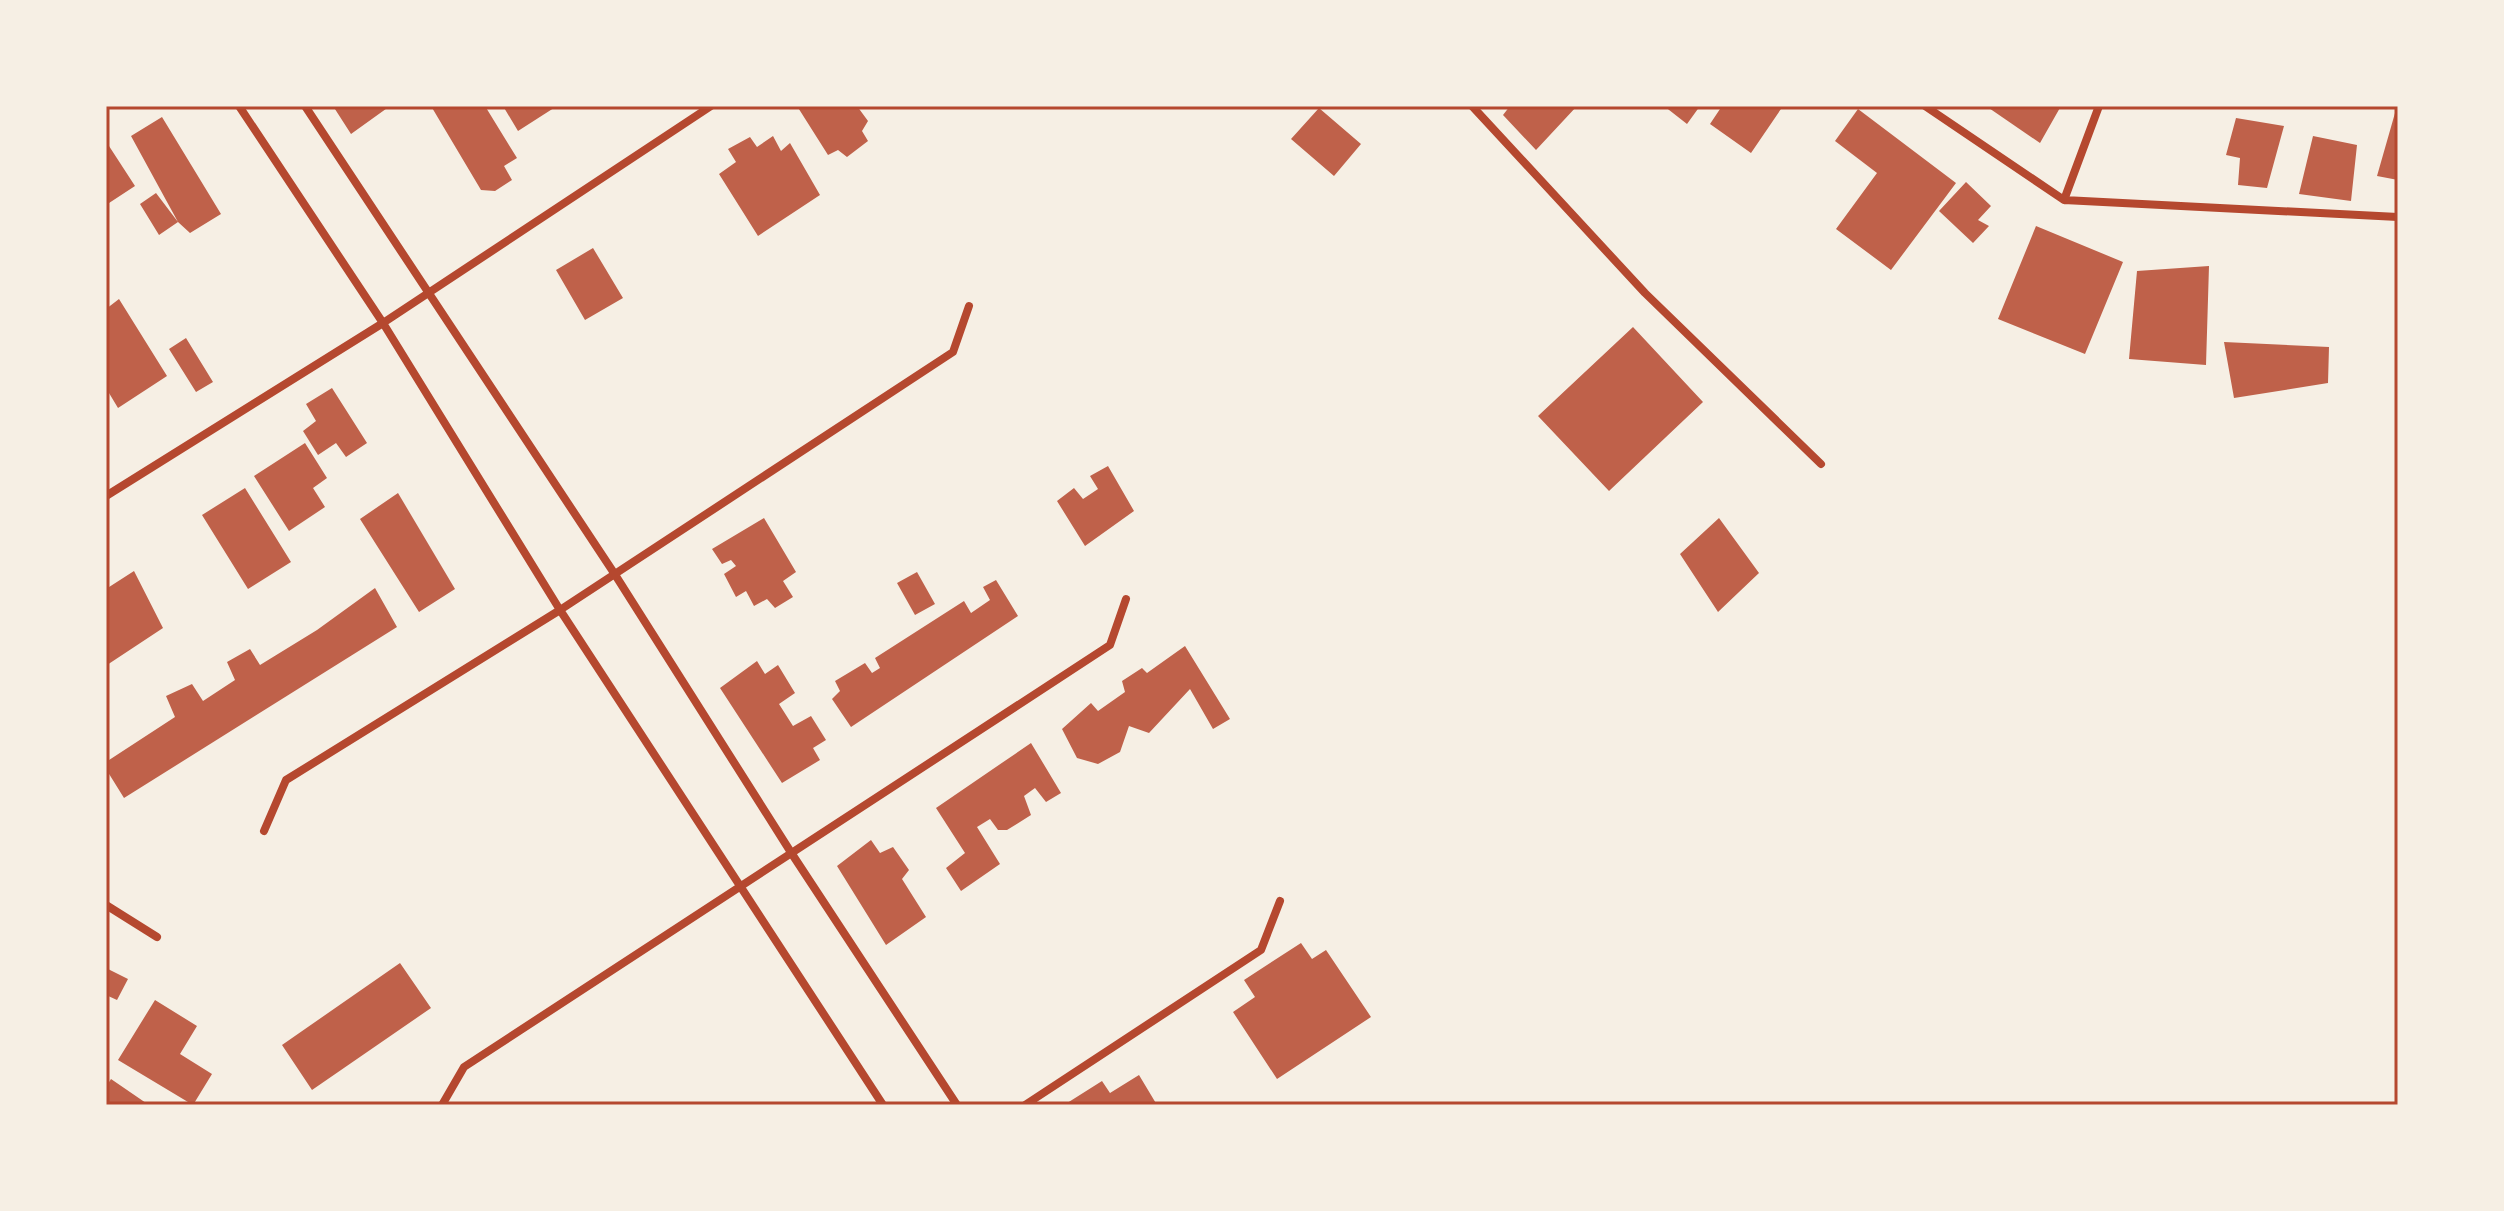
<svg xmlns="http://www.w3.org/2000/svg" width="2504" height="1211" font-family="'Roboto Condensed',sans-serif">
<style>
.building{fill:#bf614a}
.lines{fill:none;stroke-linecap:round;stroke-linejoin:round}
.minor{stroke:#b5482f;stroke-width:8}
.neatline{fill:none;stroke:#b5482f;stroke-width:3}
</style>
<rect width="100%" height="100%" fill="#f6efe4"/>
<path class="building" d="M333,106h57l-39,28z
M431,106h54l32,52 -13,8 8,14 -17,11 -14,-1z
M503,106h54l-39,25z
M797,106h60l11,15 -6,10 6,10 -21,16 -9,-7 -10,5z
M1510,106h67l-41,44 -33,-35z
M1664,106h36l-13,18z
M1722,106h61l-32,47 -41,-29z
M1986,106h75l-21,37z
M2397,106h1v74l-21,-4z
M1319,108l42,36 -27,32 -43,-37z
M1858,109l98,74 -65,87 -55,-41 41,-56 -42,-32z
M162,117l59,97 -31,19 -12,-11 -19,13 -19,-31 16,-11 22,29 -47,-86z
M2236,118l48,8 -17,62 -29,-3 2,-27 -14,-3z
M773,136l8,15 9,-8 30,52 -62,41 -39,-62 17,-12 -8,-13 22,-12 7,10z
M2313,136l44,9 -6,56 -52,-7z
M109,146l26,40 -29,19v-57z
M1966,182l25,24 -13,14 11,6 -16,17 -34,-32z
M2036,226l87,36 -38,92 -87,-35z
M593,248l30,50 -38,22 -29,-50z
M2209,266l-3,99 -77,-6 8,-88z
M119,299l48,77 -49,32 -12,-20v-79z
M1633,327l70,75 -94,89 -71,-75z
M186,338l27,44 -17,10 -27,-43z
M2224,342l105,5 -1,36 -94,15z
M332,388l35,55 -21,14 -10,-14 -18,12 -15,-24 13,-10 -10,-17z
M305,443l22,35 -14,10 12,19 -36,24 -35,-55z
M1108,466l26,45 -49,35 -28,-45 17,-13 9,11 15,-10 -8,-13z
M245,488l46,74 -43,27 -46,-74z
M398,493l57,96 -36,23 -59,-93z
M764,518l32,54 -13,9 10,16 -18,11 -8,-9 -13,7 -8,-15 -10,6 -12,-23 12,-8 -5,-6 -9,4 -10,-15z
M1719,518l40,55 -41,39 -38,-58z
M134,571l29,57 -56,37 -1,-76z
M917,572l18,32 -20,11 -18,-32z
M996,580l22,36 -167,111 -19,-28 8,-8 -5,-10 30,-18 7,10 8,-5 -5,-10 89,-57 7,12 19,-13 -7,-13z
M375,588l22,39 -273,171 -18,-29v-7l69,-45 -9,-21 26,-12 11,17 32,-21 -8,-18 23,-13 10,16 57,-35z
M1185,646l45,73 -17,10 -23,-40 -41,44 -20,-7 -9,26 -22,12 -21,-6 -15,-29 29,-26 7,8 27,-19 -3,-11 20,-13 5,5z
M757,661l8,13 13,-9 17,28 -16,11 14,22 18,-10 15,24 -13,8 7,12 -38,23 -62,-95z
M1031,743l30,50 -15,9 -11,-14 -11,8 7,19 -24,15h-9l-8,-11 -13,8 23,37 -39,27 -15,-23 19,-15 -29,-45z
M871,840l9,13 13,-6 16,23 -7,9 24,38 -40,28 -49,-79z
M1301,943l11,16 14,-9 45,67 -94,62 -44,-67 22,-15 -11,-17z
M400,963l31,45 -119,82 -30,-45z
M108,969l20,10 -11,21 -11,-5z
M155,1000l42,26 -17,28 32,20 -19,31 -75,-45z
M1139,1075l18,30h-93l38,-24 8,12z
M111,1079l35,24 -2,2h-38v-18z"/>
<g class="lines">
<path class="minor" d="M239,106l144,217 177,287 323,495
M305,106l309,467 178,281 165,251
M1472,106l173,187 176,171
M1925,106l139,94 334,17
M2064,200l35,-94
M106,496l277,-173 328,-217
M264,831l22,-51 274,-170 393,-258 16,-46
M106,905l51,32
M442,1105l22,-38 646,-422 16,-46
M1025,1105l236,-155 19,-49"/>
</g>
<rect width="2504" height="1211" fill="none" stroke="#f6efe4" stroke-width="216"/>
<rect x="108" y="108" width="2288" height="995" class="neatline"/>
</svg>
